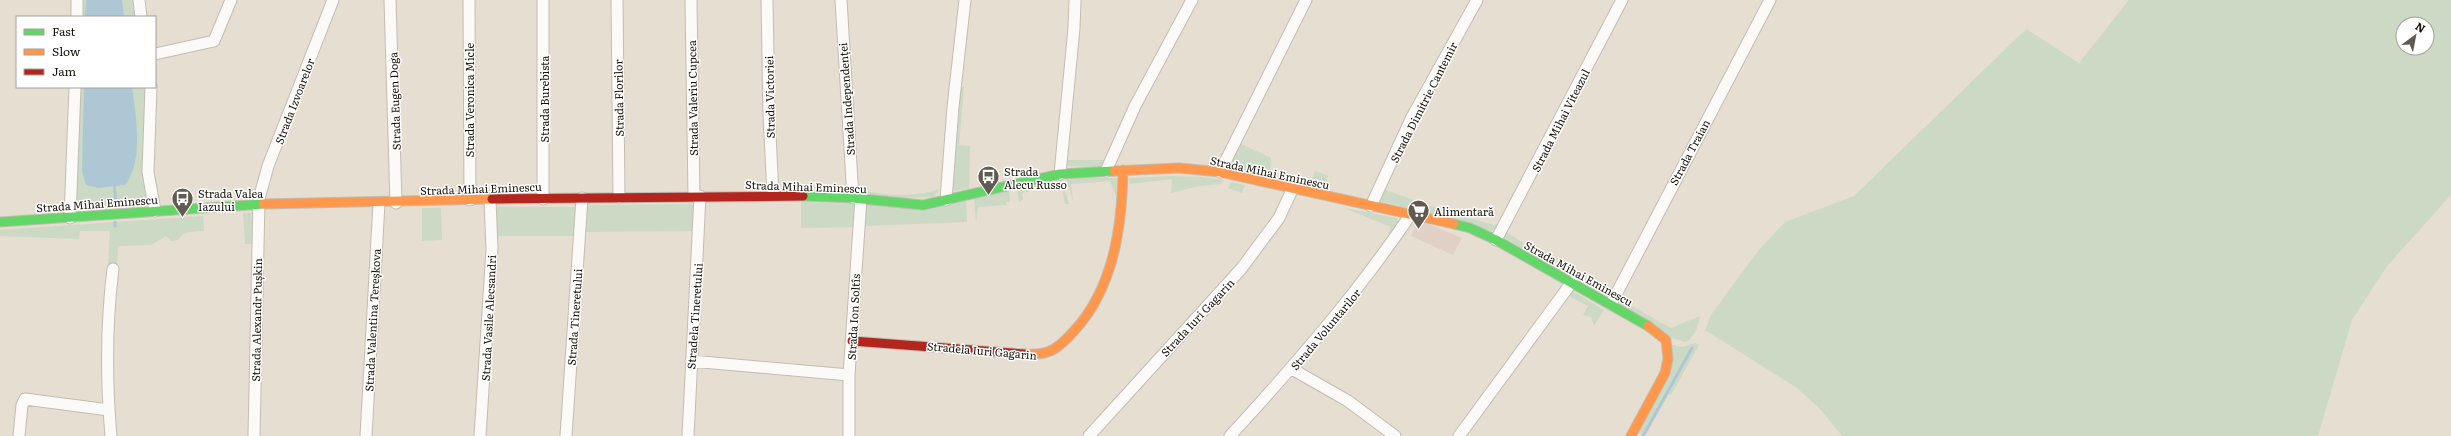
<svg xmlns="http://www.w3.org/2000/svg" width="2451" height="436" font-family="Literata,serif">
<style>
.commercial{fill:#e1d0c6}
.green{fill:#cbd9c5;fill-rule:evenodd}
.water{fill:#adc8d4}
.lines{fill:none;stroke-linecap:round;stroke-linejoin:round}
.stream{stroke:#adc8d4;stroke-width:3}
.street-casing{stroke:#c3bcb2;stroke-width:13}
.fast-casing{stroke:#c3bcb2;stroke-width:11}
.slow-casing{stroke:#c3bcb2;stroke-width:11}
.jam-casing{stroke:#c3bcb2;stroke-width:11}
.street{stroke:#fbfaf8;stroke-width:11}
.fast{stroke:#63d668;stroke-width:9}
.slow{stroke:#ff974d;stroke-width:9}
.jam{stroke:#b3261e;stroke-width:9}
.labels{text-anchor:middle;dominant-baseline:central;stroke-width:3;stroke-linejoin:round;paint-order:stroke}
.street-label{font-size:11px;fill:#18130a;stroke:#fff}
.poi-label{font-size:11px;fill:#18130a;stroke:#fff;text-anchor:start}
</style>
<rect width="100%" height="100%" fill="#e6ded1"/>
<path class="commercial" d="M1426,223l36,15 -9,17 -42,-19 6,-11z"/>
<path class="green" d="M80,0h55l3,17h-58z
M2129,0h322v195l-64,71 -35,54 -34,116h-476l-22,-27 -23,-21 -92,-58 6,-15 47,-64 27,-29 69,-26 172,-167 53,34zM2403,24h24v24h-24z
M77,87h68l-1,81 7,37 -76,5z
M959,87h5l-5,58 11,1 -1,43 -17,2z
M1239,143l32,15 -1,16 41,9 4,-12 13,5 -4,12 -93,-20 -2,-5z
M1065,160h42l-5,7 -38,-1z
M1172,176l31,1 21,3 -3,4 -22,2 -28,7 1,-14 -42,5 -1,-6z
M1066,178h51l-1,18 -6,-15 -39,3 2,17z
M1062,179l7,25h-4l-4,-20 -39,9 1,6 -4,3 -2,-14z
M1231,182l14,3 -3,8 -14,-5z
M855,187c19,10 65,10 84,2l-5,8 -43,1 -32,-4z
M1383,189l70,25 41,11 8,-3 -10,9 -112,-30 -1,-3z
M1009,190l1,12h-4v3l-28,2 -2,15 -2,-24z
M966,201l1,21 -101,4 -4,4 5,-27z
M801,202l55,2 -2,23 -53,1z
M693,204l1,27 -110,1 1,-27z
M495,207h81v29h-80z
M422,208h19l1,32 -20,1z
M1344,208l53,10 1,5 -6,12 -4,-2 3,-6z
M243,213h8l2,31h-8z
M203,216l1,15c-11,1 -20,-1 -26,9l-7,1 -5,-5 -15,9 -30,1 -3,2 -1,18 -9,-1 2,-34h-30l-1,8 -79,-3v-6z
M1506,232l19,12 -3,5 -17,-11z
M1571,290l33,20 -10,16 -3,-9 -8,-2 5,-9 -21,-11z
M1621,300l50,28 29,-12c-2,11 -4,19 -14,26 -24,-5 -47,-25 -66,-38z
M1695,343l4,2 -28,50 -2,-1 -24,42 -7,-3 34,-88 11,2z"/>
<path class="water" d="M86,0h36l2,17h-39z
M84,87h48c4,28 12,75 -7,98l-27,3 -12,-3 -4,-14z"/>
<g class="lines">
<path class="stream" d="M114,184l2,19
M115,226v-4
M1643,436l49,-88"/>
<defs>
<path id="street" d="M139,0l2,17
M390,0l6,203
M469,0l1,200
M543,0v199
M617,0l2,197
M691,0l3,196
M767,0l2,114 4,81
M841,0l12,198
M77,17v-17
M155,54l59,-13 17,-41
M151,87l-3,85 7,39
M1106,171l29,-65 57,-106
M1220,172l86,-172
M1060,174l14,-146 1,-28
M946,200l7,-93 12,-107
M1371,206l40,-87 66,-119
M70,218l5,-131
M1496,240l126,-240
M1611,304l159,-304
M691,361l158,14
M1292,369l56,32 47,35
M19,436l3,-31 3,-6 84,11
M111,436c-5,-57 -5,-111 2,-167
M254,436l5,-237 9,-33 65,-166
M366,436l13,-233
M480,436l12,-187 -2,-49
M566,436l16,-238
M688,436l12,-240
M849,436v-61l12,-177
M1089,436l152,-167 38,-51 14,-30
M1230,436c65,-71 127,-142 181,-222
M1459,436l113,-154"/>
<path id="fast" d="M803,196l50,2 70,7 137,-31 54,-3
M0,222l263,-18
M1454,224l16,4 26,12 152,86"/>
<path id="slow" d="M1114,171l65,-3 41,4 234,52
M263,204l229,-5
M1024,354c25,2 34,-5 50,-23 40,-43 48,-105 49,-161
M1631,436l34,-63 3,-14 -2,-19 -18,-14"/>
<path id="jam" d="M492,199l311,-3
M852,341l172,13"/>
</defs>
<use href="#street" class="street-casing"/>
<use href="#fast" class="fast-casing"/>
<use href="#slow" class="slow-casing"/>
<use href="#jam" class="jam-casing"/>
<use href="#street" class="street"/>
<use href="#fast" class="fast"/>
<use href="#slow" class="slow"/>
<use href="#jam" class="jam"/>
</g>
<defs>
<symbol id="bus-pin" viewBox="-11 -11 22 30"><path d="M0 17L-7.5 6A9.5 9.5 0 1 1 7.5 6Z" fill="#605a50" stroke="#fff"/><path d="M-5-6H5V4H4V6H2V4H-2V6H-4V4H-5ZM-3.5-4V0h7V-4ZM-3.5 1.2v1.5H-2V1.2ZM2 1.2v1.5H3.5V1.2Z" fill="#fff"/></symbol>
<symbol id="supermarket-pin" viewBox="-11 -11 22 30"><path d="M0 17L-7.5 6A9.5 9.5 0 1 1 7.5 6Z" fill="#605a50" stroke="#fff"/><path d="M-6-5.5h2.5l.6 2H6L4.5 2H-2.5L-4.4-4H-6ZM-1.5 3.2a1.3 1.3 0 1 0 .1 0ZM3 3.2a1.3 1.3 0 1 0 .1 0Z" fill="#fff"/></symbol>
</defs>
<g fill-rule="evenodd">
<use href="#bus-pin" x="976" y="164" width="25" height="34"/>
<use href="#bus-pin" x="170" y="186" width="25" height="34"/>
<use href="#supermarket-pin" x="1406" y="198" width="25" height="34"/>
</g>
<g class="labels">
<g class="street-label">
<text transform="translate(769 97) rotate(-91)">Strada Victoriei</text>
<text transform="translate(618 98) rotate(-91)">Strada Florilor</text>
<text transform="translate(692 98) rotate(-91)">Strada Valeriu Cupcea</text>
<text transform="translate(544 99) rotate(-90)">Strada Burebista</text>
<text transform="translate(846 99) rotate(-94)">Strada Independenței</text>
<text transform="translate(469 100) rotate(-90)">Strada Veronica Micle</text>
<text transform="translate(294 101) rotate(-69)">Strada Izvoarelor</text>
<text transform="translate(394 101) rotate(-92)">Strada Eugen Doga</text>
<text transform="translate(1423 102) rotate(-63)">Strada Dimitrie Cantemir</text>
<text transform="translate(1560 120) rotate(-63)">Strada Mihai Viteazul</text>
<text transform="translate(1689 152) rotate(-62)">Strada Traian</text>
<text transform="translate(1270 172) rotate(12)">Strada Mihai Eminescu</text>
<text transform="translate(806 186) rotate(2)">Strada Mihai Eminescu</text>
<text transform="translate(481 188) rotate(-2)">Strada Mihai Eminescu</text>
<text transform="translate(97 203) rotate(-4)">Strada Mihai Eminescu</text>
<text transform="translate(1579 273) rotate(29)">Strada Mihai Eminescu</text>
<text transform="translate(694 316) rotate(-86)">Stradela Tineretului</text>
<text transform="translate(574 317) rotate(-86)">Strada Tineretului</text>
<text transform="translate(853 317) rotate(-87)">Strada Ion Soltîs</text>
<text transform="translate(1197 317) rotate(-47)">Strada Iuri Gagarin</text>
<text transform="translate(488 318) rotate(-87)">Strada Vasile Alecsandri</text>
<text transform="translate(256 320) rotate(-89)">Strada Alexandr Pușkin</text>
<text transform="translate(372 320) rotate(-87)">Strada Valentina Tereșkova</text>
<text transform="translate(1325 329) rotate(-50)">Strada Voluntarilor</text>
<text transform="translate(982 350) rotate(5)">Stradela Iuri Gagarin</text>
</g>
<g class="poi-label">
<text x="1004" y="171">Strada<tspan x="1004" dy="13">Alecu Russo</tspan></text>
<text x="198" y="193">Strada Valea<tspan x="198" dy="13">Iazului</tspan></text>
<text x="1434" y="211">Alimentară</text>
</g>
</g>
<rect x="16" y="16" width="140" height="72" fill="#ffffff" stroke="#a3a19d"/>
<rect x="24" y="29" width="20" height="6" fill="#63d668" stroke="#a3a19d"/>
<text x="52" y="36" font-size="12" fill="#18130a">Fast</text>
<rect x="24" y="49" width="20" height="6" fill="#ff974d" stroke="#a3a19d"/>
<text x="52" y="56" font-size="12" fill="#18130a">Slow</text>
<rect x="24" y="69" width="20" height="6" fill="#b3261e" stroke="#a3a19d"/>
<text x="52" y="76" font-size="12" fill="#18130a">Jam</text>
<g transform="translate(2415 36) rotate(32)"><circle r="19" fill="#ffffff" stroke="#a3a19d"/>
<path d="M0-3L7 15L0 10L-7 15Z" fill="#605a50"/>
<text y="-6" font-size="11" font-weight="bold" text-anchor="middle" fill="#18130a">N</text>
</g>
</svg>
